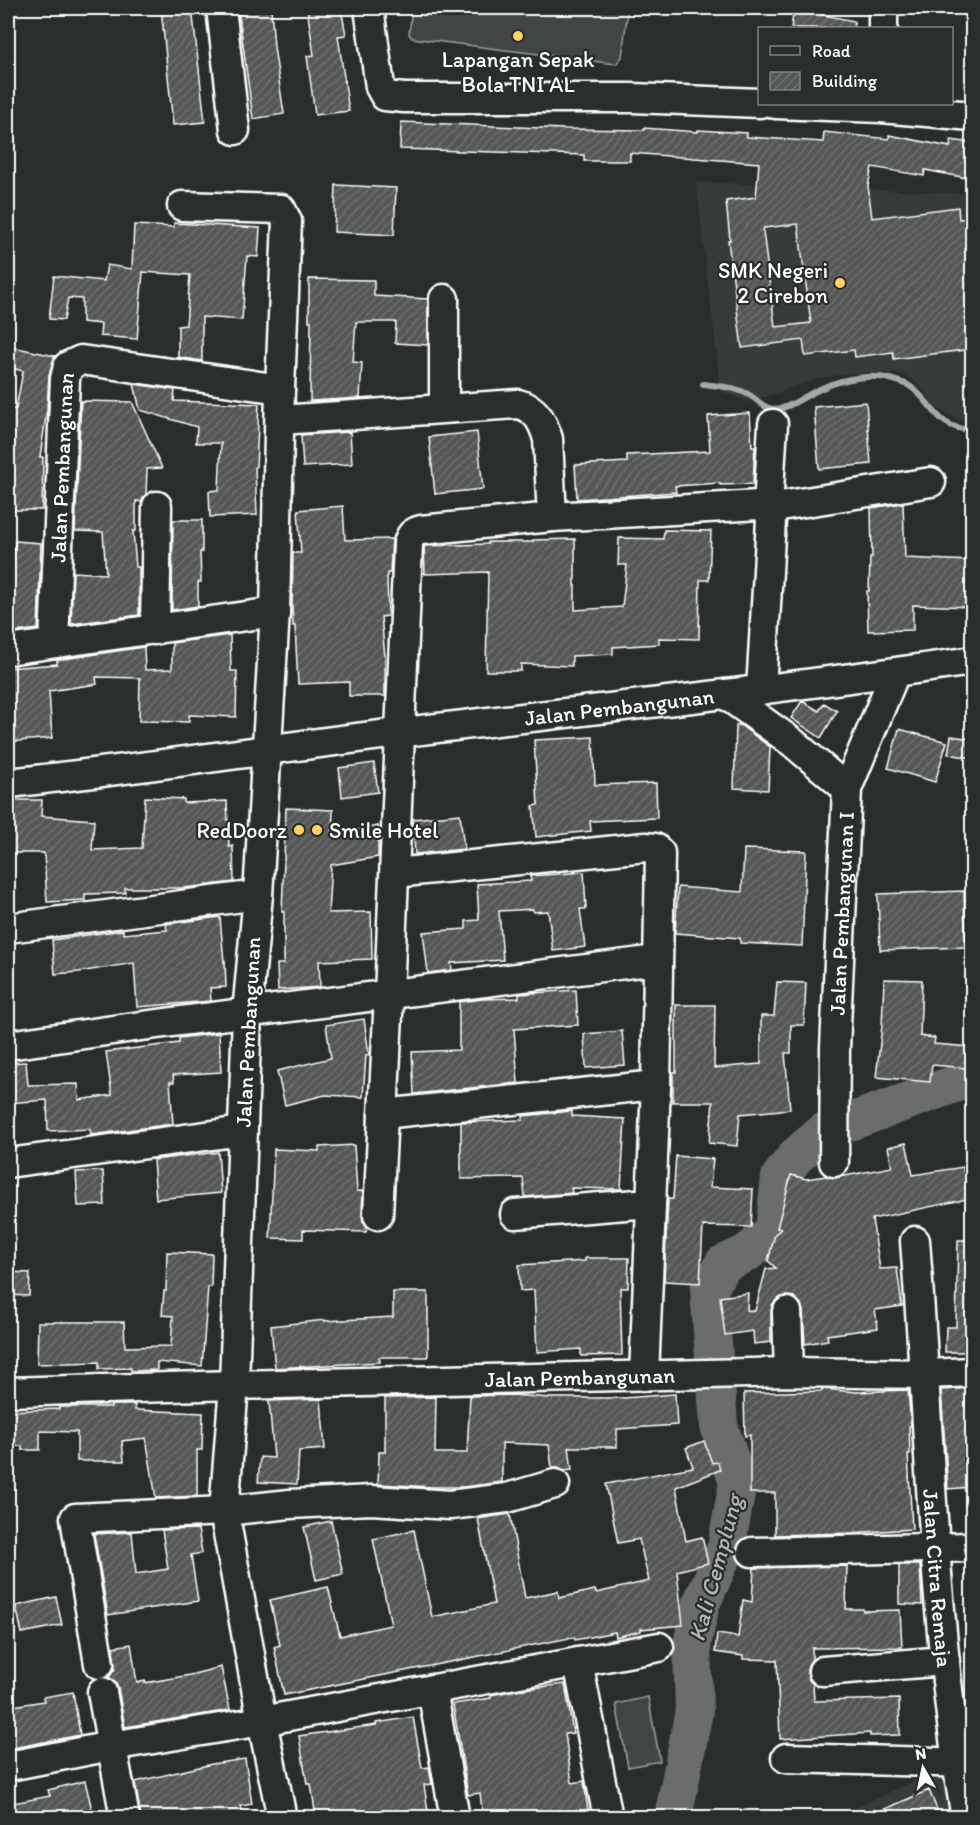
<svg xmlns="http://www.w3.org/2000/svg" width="980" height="1825" font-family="Itim,sans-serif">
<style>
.built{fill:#373a3b}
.pitch{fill:#414445;stroke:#a0a2a2;stroke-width:1.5}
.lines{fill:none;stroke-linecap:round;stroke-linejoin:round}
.stream{stroke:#a6a7a7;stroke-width:6}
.river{stroke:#6a6c6d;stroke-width:38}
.building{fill:url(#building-hatch);stroke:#fff;stroke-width:1.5;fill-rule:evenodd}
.minor-casing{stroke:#fff;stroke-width:33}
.minor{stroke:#2a2d2e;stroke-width:28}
.poi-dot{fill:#ffd166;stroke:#2a2d2e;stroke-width:2}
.labels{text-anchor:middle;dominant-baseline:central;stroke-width:4.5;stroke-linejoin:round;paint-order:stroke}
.poi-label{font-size:22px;fill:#fff;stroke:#2a2d2e;text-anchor:end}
.street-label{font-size:22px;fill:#fff;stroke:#2a2d2e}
.water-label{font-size:24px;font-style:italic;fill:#b4b6b6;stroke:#2a2d2e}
</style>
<defs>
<pattern id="building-hatch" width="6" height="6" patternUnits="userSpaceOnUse" patternTransform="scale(1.5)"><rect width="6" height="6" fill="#555758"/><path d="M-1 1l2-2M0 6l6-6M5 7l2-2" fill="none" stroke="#6e7071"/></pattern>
</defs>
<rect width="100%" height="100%" fill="#2a2d2e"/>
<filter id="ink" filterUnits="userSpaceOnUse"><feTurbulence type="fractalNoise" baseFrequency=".0167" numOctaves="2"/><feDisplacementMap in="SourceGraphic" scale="12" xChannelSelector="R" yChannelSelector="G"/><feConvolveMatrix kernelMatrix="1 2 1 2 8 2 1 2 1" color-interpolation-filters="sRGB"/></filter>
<g filter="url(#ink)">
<path class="built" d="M696,182l276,12v227h-9l-16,-6 -14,-11 -9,-14 -11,-10 -16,-7h-45l-32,5 -70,24 -29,-11z
M941,1769l11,48h-28l14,-5 -9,-22 -25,11 7,16h-25l-5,-11 -26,11 -22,1z"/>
<path class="pitch" d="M412,8h216l-6,49 -6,7 -204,-26 -3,-4z
M648,1697l12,64 -32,6 -12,-63z"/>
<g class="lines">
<path class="stream" d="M703,384c16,2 34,3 48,12 9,6 16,15 28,13 11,-2 23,-11 33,-16 22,-12 49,-19 74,-15 7,2 16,4 22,7 26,16 26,44 64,45"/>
<path class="river" d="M673,1818l21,-107 -2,-67 9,-40 25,-56 12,-65 -19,-57 -10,-137 14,-25 24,-11 27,-22 6,-54 16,-21 29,-25 138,-50 9,-1"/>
</g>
<path class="building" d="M161,8h31l13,114 -32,3z
M238,8h33l3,39 10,67 -31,5z
M307,8h34l5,27 -8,1 11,75 -34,4 -8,-59 7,-1z
M794,9l60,12v7h-63z
M401,122l162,7 81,1v-2l54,4v-2l49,3v4l76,5 1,-10 65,7v-4l61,12 1,-7 21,3v36l-47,-9 -1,6 -52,-9 -4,19 4,32 86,-11 1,12 13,-1v131l-78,10 -1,-7 -38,5 -1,-7 -49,6 -2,-16 -61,8 -14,-108h2l-4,-39 30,-4 3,-34 -129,-10v8h-46v-6l-184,-6zM798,224l13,99 -36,4 -12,-96 1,-3z
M336,185l60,3 -2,47 -60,-3z
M174,223l86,5 -2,29 -11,-1 -5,64 -40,-3v44l-24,-4v-31l8,-1 4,-50 -47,-3 -6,67 -37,-3 1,-12 -19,-2v-23l-14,-1 -4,22 -15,-1 5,-43 50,5 3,-16 25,4 2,-44 40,2z
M309,279l65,1v16l54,3v46l-33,-2 1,-21h-40l-3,40 9,1 -2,35 -50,3 1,-80h-2z
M8,346l47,10 -6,19 -2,35 -7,47h3l-1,53h-32v-27h-2v-74h8l7,-38 -15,-4z
M134,384l41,6 -1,11 85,3 -3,63h-1l2,48 -47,2 -1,-26 10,-1 2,-47h-25l1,-16 -57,-17z
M81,401l51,1 30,66 -15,1 -1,25 -4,8 -6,-1v30h-3l3,36h3v48l-68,9 2,-52 33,2 -3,-42 -28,-1z
M866,402l5,62 -52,5 -5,-62z
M750,413l2,34h3l-2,37 -33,1v-2l-45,3 1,6 -99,7 -2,-34 52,-3v-7l83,-4 -2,-35z
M350,432l2,32 -49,3 -2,-32z
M477,432l6,57 -48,5 -6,-57z
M903,503l2,55 67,3v46l-59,-2v25l-45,1 -1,-40h2l1,-34h2l-1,-49z
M343,506l2,34 47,-1 -2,34h-3l1,43 -7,1 4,39v40h-36v-14l-51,2 -3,-58h-2l-1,-19 1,-54h8l-3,-43z
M173,520h29v32h-2l1,30h-3v24l-26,4z
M664,530l47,1 -2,49h-9l-1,59 -40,-1v6l-46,3v7l-41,2v10l-51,-2v7h-35l2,-99 -63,2 -1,-28 64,-2v-2h45v-2l42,-1v71l47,-3 5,-42h-9l1,-27 44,1z
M15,541l26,2 -3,86 -30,4v-59h4z
M230,635l1,36h6l-1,46 -47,-2v7l-50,-1 1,-43 -44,-1 1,7 -48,7 3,47 -44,4v-74l49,-4v-4l87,-13 1,23 27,-1v-26z
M802,701l17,10 5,-8 13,8 -16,27 -30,-20z
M736,725h4l30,22 -2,43 -34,-2z
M899,729l48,13 -12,40 -47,-14z
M951,736l21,3v19l-24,-4z
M593,737l2,48 61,-2 1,35 -67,3 1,10 -55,6 -3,-31 5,-1 -4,-65z
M374,763l4,29 -36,5 -3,-29z
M145,797l39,2v4l43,-2 2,46 4,-1 1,36 -50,6h-59v5l-40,1v6l-38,2 -3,-49h-36v-53h34l-1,16 53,4 -2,30 50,-2z
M286,808l47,2 -1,25 46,-9v31l-47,8 -3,48 43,-1 1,47 -53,2 1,26 -42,3 -1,-26h7v-52h-2z
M460,814l4,35 -49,5 -2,-35z
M744,849l62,2 -4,95 -62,-3v-5l-65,-5 3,-46 64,5z
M584,872l2,37h-6l5,38 -32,4 -5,-40 -15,1v-3l-34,2 4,49 -52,3 1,7 -24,3 -5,-41 43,-3v-8l13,-1 -2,-36 54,-3 -1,-5z
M964,891l2,56 -86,3 -2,-56z
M220,917l4,45 1,-1 1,26 -16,1 1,13 -74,6 -3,-44 -55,9 -24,2 -3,-34 71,-10v4l44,-4 -1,-6z
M884,979l38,1 -2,56 15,2 -1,6 36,3 -2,21 -36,-3 -2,17 -54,-5 6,-51z
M777,982l29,1 -2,42h-13v28h-6l5,56 -50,5 -3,32 -28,-3 4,-41h-40v-30h3v-67h39l-1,63 47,-4v-48h13z
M576,990l2,35 -64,4 4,54 -104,11 -2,-42 47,-2v-48l24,-3 36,-1v-4z
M364,1019l5,36h-3l-3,42 -38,-2 -40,10 -8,-34 54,-13 -5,-33z
M622,1031l3,34 -39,3 -2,-34z
M219,1033l2,39 -48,3 1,7h-4l3,42 -82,11 -1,-6 -42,2 -1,-31 -39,3v-40l18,-1 2,23 50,-1 1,16 33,-5 -6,-43 73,-9v-5z
M572,1111v5l53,3 -4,70 -50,-1 1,5 -47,4 -2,-19 -62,1v-57l62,-2v-4z
M906,1143l7,32 50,-8 1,6 8,-2v27l-100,21 8,50 17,-1 5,38 -27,4 3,18 -51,7 1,5 -23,4 -2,-33 -2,-7 -7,-7 -8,-1 -8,2 -6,7 -1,8v29l-17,2 -1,-13 -28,4 -5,-38 28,-4 -1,17 8,1 11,-42 10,-1 -8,-7 7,-27 6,-5 -4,-1 14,-53 15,4 20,-3 8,2 58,-11 -4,-20z
M354,1145l3,46h6l-1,23 1,8 4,4 -1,6 -63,-2v9l-33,-1 4,-89 45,2v-4z
M218,1152l3,41 -65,6 -3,-39z
M676,1156l37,3 -3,28 43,2 -2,38 -48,-1 -3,57 -36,-2 4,-82h5z
M103,1171l2,34 -27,1 -2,-34z
M958,1240h14v112h-27l1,-25h10z
M167,1252l45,2 -1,33h-3l-6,79 -45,-4v8l-26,1v-3l-32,1v-7l-62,2 1,-42h86l1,25 46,-1 2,-30 -11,-1 2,-24h2z
M585,1258h44l-1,30h-8l2,67 -41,1v-7l-44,3 -3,-62 -14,1 -1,-26 66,-4z
M8,1272l22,1 -1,23 -21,-1z
M393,1292h35v65h-49l1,5 -105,6 -4,-42 54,-6v1l68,-4z
M972,1388v67h-2l2,32 -24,2 -7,-99z
M822,1389l34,3 52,-2 3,36h-2l1,28h-2l4,75 -64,4 -73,2v-42h-25v-58l-5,1 -1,-43 78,-2z
M675,1394l2,31 -60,4v18h-48l3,23 -8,1 -6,-3h-6l-3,-23 -47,-2v39l-38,5h-31l-55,-3 1,-32h6v-54l51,-1 -1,56h32l3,-57 44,-1 35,3h75z
M321,1399l4,50 -26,2 -2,33 -39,-2 2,-25 14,1 -5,-57z
M111,1405h24v5l68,3 -1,37h-5v46l-41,2 -10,-60 -24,3 2,20h-47v-29l-37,-1v19h-18v-4h-14v-35l51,-2v-2h52z
M704,1441l8,22 6,-1 2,8 -44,17 10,54 16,-4 6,26 -31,8 6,54 -42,4v2l-25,6 -1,-5 -40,8 -1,-3 -290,58 -10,-48 6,-2 -10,-45 58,-13 12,49 51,-11 -18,-86 41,-9 18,87 62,-13 -16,-85 12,-2 20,-3 15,84 33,-7 1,7 36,-8 1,3 53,-12 -10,-42 -21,4 -12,-59 87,-17 -7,-19z
M331,1521l12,53 -27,6 -12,-53z
M198,1529l4,24 -11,2 7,46 -90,14 -14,-81 38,-2 4,42 32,-5 -6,-39z
M899,1565h21l2,40 -23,-1z
M847,1566l-1,43h17v2l37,-1 2,37 -90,1v11l-4,6 -1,7 2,8 4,4 1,17 85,-2 1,36 -30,1v-3l-90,6 -3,-79 -34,-1v-3l-28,-4 2,-18 21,3 5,-37 9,2 2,-34z
M56,1597l6,28 -40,8 -6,-27z
M131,1644l6,39 8,-2v2l45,-8 31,-8 9,43 -105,17 -7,-39 -3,-6 -6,-5 6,-8 -2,-22z
M565,1684l8,49 -8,1 7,49 12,-2 5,37h-106l-3,-25 -12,2 -15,-91 38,-6v-3l25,-5z
M73,1692l7,43 -72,14v-42l36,-6 -1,-4z
M413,1717l9,51 7,-1 3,17 -8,1 5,33h-113l-5,-34h-4l-8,-48 78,-11 -1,-2z
M245,1759l7,45 -11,2 3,12h-80l-1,-4 -22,4 -6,-36 77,-18z
M85,1781l9,37h-86v-14l42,-8 -2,-6z
M929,1790l9,22 -14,6h-60z"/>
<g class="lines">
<defs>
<g id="minor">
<path d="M221,8l14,122"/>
<path d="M369,8l11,79 5,9 19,2h228l128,5"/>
<path d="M883,28v-20"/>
<path d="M775,104l106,4 91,8"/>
<path d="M182,206l99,3 6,12 -7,168 -5,223 -17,283 -11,118 -13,372 -10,126 38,210 20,97"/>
<path d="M444,408v-109"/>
<path d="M280,420l238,-16c18,4 25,18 30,35l4,78"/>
<path d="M155,630l2,-124"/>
<path id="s1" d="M54,643l11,-264 3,-13 13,-6 199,29"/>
<path d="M8,650l267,-38"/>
<path d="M761,690l10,-170 -3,-12 5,-84"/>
<path d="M725,694l67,48 55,47"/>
<path id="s2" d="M8,783c132,-14 264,-35 397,-51 189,-23 379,-43 567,-71"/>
<path d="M395,873l250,-26 10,1 5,5 -4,232 -12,291"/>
<path d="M8,928l250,-33"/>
<path d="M8,1045l126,-18 523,-67"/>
<path d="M383,1114l273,-29"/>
<path id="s3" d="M834,1162l1,-114 12,-259 48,-116"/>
<path d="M8,1163l234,-32"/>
<path d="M515,1214l135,-11"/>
<path d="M378,1215l11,-220 19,-451c2,-9 5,-12 13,-14l131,-13 207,-12 9,3 163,-26"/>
<path id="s4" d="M915,1241c15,192 18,386 51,577"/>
<path d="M787,1312l2,60"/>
<path id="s5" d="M8,1392l226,-7 555,-13 137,2 46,-2"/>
<path d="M752,1552l220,-5"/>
<path d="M578,1662l30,156"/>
<path d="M99,1664l-24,-146 149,-7 66,-7 81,-4 79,5 57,-7 48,-14"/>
<path d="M823,1671l122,-10"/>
<path d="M432,1689l23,129"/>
<path d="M102,1692l23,126"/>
<path d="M786,1758l186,5"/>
<path d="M14,1765l97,-19 151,-25 397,-74"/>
</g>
</defs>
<use href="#minor" class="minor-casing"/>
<use href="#minor" class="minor"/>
</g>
</g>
<g class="poi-dot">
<circle cx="518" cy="36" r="6"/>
<circle cx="840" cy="283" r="6"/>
<circle cx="299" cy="830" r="6"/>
<circle cx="317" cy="830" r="6"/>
</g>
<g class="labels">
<g class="poi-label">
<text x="518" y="59" text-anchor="middle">Lapangan Sepak<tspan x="518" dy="25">Bola TNI AL</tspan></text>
<text x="828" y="270">SMK Negeri<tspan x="828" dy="25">2 Cirebon</tspan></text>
<text x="287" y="830">RedDoorz</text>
<text x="329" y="830" text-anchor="start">Smile Hotel</text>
</g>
<g class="street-label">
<text stroke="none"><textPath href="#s1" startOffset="176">Jalan Pembangunan</textPath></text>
<text stroke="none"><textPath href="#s2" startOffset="616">Jalan Pembangunan</textPath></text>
<text stroke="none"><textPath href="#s3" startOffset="249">Jalan Pembangunan I</textPath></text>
<text transform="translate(248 1032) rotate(-87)">Jalan Pembangunan</text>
<text stroke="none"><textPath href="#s5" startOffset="572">Jalan Pembangunan</textPath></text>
<text stroke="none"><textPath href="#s4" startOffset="338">Jalan Citra Remaja</textPath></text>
</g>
<g class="water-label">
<text transform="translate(715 1568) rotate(-75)">Kali Cemplung</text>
</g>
</g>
<rect width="980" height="1825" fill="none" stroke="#2a2d2e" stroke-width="30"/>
<rect x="15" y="15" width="950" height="1795" fill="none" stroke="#fff" stroke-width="2" filter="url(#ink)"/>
<rect x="758" y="27" width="195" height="78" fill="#2a2d2e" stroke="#7f8182" stroke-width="1.5"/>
<rect x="770" y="46" width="30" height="9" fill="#2a2d2e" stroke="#7f8182" stroke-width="1.5"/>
<text x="812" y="57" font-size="18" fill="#ffffff">Road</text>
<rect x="770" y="72" width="30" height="18" fill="url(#building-hatch)" stroke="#7f8182" stroke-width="1.5"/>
<text x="812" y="87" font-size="18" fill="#ffffff">Building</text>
<g transform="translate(923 1768) rotate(351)" stroke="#2a2d2e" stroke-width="4.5" paint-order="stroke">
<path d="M0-4.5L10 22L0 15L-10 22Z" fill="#ffffff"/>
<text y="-9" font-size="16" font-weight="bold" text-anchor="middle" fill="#ffffff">N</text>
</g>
</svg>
